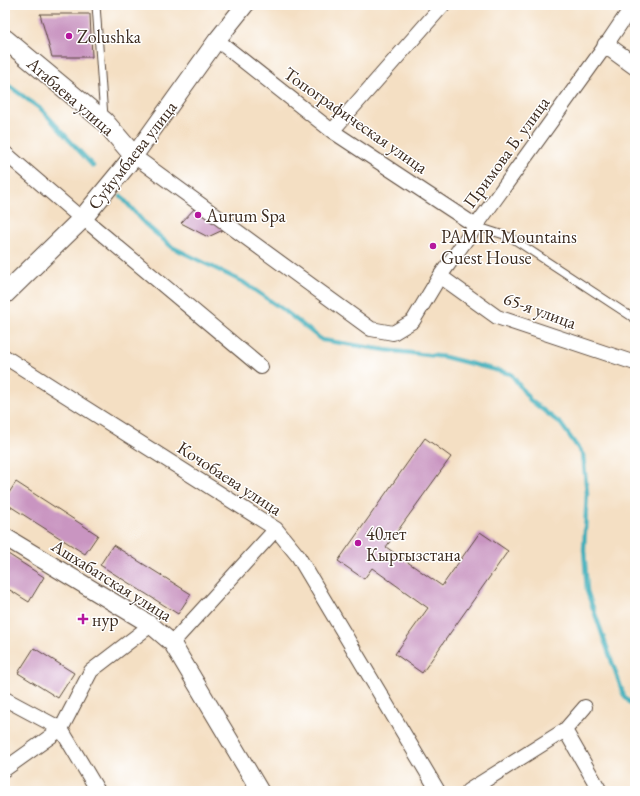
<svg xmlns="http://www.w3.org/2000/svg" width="640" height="796" font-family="'EB Garamond',serif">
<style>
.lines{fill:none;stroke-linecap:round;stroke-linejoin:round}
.stream{stroke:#3dadb9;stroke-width:4.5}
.building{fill:#c995c1}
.service-casing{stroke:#574537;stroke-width:9}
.minor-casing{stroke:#574537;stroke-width:16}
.tertiary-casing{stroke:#574537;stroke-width:19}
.secondary-casing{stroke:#574537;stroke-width:21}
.service{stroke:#fff;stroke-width:7}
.minor{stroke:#fff;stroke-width:14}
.tertiary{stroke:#fff;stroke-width:17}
.secondary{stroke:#fff;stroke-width:19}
.poi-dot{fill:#b5179e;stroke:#fff;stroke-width:1.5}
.labels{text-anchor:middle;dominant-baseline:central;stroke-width:3;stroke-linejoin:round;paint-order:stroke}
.poi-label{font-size:18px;fill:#3b2a1e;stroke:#fff;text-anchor:start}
.street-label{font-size:18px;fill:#3b2a1e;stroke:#fff}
</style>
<rect width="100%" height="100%" fill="#fff"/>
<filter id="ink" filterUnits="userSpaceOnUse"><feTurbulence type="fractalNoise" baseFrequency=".025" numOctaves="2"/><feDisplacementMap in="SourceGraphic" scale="8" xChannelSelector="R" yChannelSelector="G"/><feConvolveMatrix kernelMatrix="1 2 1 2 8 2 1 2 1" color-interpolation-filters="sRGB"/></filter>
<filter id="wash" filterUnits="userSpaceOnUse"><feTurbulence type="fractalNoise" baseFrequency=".012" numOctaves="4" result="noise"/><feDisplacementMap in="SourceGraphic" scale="16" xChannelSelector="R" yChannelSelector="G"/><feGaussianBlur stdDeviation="0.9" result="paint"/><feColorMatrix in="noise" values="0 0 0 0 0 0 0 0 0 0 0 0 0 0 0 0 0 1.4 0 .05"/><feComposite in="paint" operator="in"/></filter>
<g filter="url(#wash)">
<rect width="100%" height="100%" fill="#f4dfc3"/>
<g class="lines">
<path class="stream" d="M5,83l37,27 51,56
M121,196l24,28 27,23 71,35 42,29 37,29 63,10 60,7 66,17 19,26 31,24 22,31 4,38 -3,56 3,42 37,105 11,12"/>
</g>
<g id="blocks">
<path class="building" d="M40,14h50l2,43h-40z
M196,207l29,22 -17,8 -27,-14z
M425,438l26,19 -65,90 56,39 38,-54 28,19 -86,122 -27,-19 33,-46 -56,-40 -8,11 -26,-18z
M16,482l82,53 -13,19 -80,-51v-4z
M113,545l78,49 -13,20 -78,-49z
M8,554l36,23 -15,25 -24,-15v-29z
M34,648l40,25 -16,25 -40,-25z"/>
</g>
</g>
<g filter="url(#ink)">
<use href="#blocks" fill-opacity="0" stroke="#574537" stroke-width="1"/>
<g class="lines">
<defs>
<path id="service" d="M96,5l8,112
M476,226l34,11 125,82"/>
<path id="minor" d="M217,40l115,91 144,95
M332,131l111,-126
M5,153l77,66
M134,156l237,173 22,4 20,-12 27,-45 166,-231 27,-40
M83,218l178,149
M440,276l57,41 138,46
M5,357l271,172 22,27 140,235
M172,643l104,-114
M5,699l56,30 37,62
M565,730l35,61
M5,769l56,-40 30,-58 60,-46
M468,791l97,-61 20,-23"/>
<path id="tertiary" d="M606,45l29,21
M134,156l83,-116 28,-35
M5,537l146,88 21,18 88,148"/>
<path id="secondary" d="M5,39l99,82 30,35 -52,63 -77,75"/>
</defs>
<use href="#service" class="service-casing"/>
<use href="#minor" class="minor-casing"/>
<use href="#tertiary" class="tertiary-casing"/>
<use href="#secondary" class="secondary-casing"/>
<use href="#service" class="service"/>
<use href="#minor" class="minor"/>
<use href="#tertiary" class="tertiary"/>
<use href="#secondary" class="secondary"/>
</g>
</g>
<g class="poi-dot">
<circle cx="69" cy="36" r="4"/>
<circle cx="198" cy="215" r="4"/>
<circle cx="433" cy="246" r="4"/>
<circle cx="358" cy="543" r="4"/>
<path d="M81 613h4v4h4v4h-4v4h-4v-4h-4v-4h4z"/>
</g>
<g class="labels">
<g class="poi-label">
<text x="77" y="36">Zolushka</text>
<text x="206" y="215">Aurum Spa</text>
<text x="441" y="236">PAMIR Mountains<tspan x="441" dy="21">Guest House</tspan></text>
<text x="366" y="533">40лет<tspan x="366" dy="21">Кыргызстана</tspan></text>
<text x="92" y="619">нур</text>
</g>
<g class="street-label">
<text transform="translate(71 96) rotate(41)">Атабаева улица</text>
<text transform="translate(356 120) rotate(35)">Топографическая улица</text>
<text transform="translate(506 152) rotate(-54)">Примова Б. улица</text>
<text transform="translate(132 155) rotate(-52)">Суйумбаева улица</text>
<text transform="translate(540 310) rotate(20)">65-я улица</text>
<text transform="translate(230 478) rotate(33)">Кочобаева улица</text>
<text transform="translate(112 580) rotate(32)">Ашхабатская улица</text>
</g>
</g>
<rect width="640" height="796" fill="none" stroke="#fff" stroke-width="20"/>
</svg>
